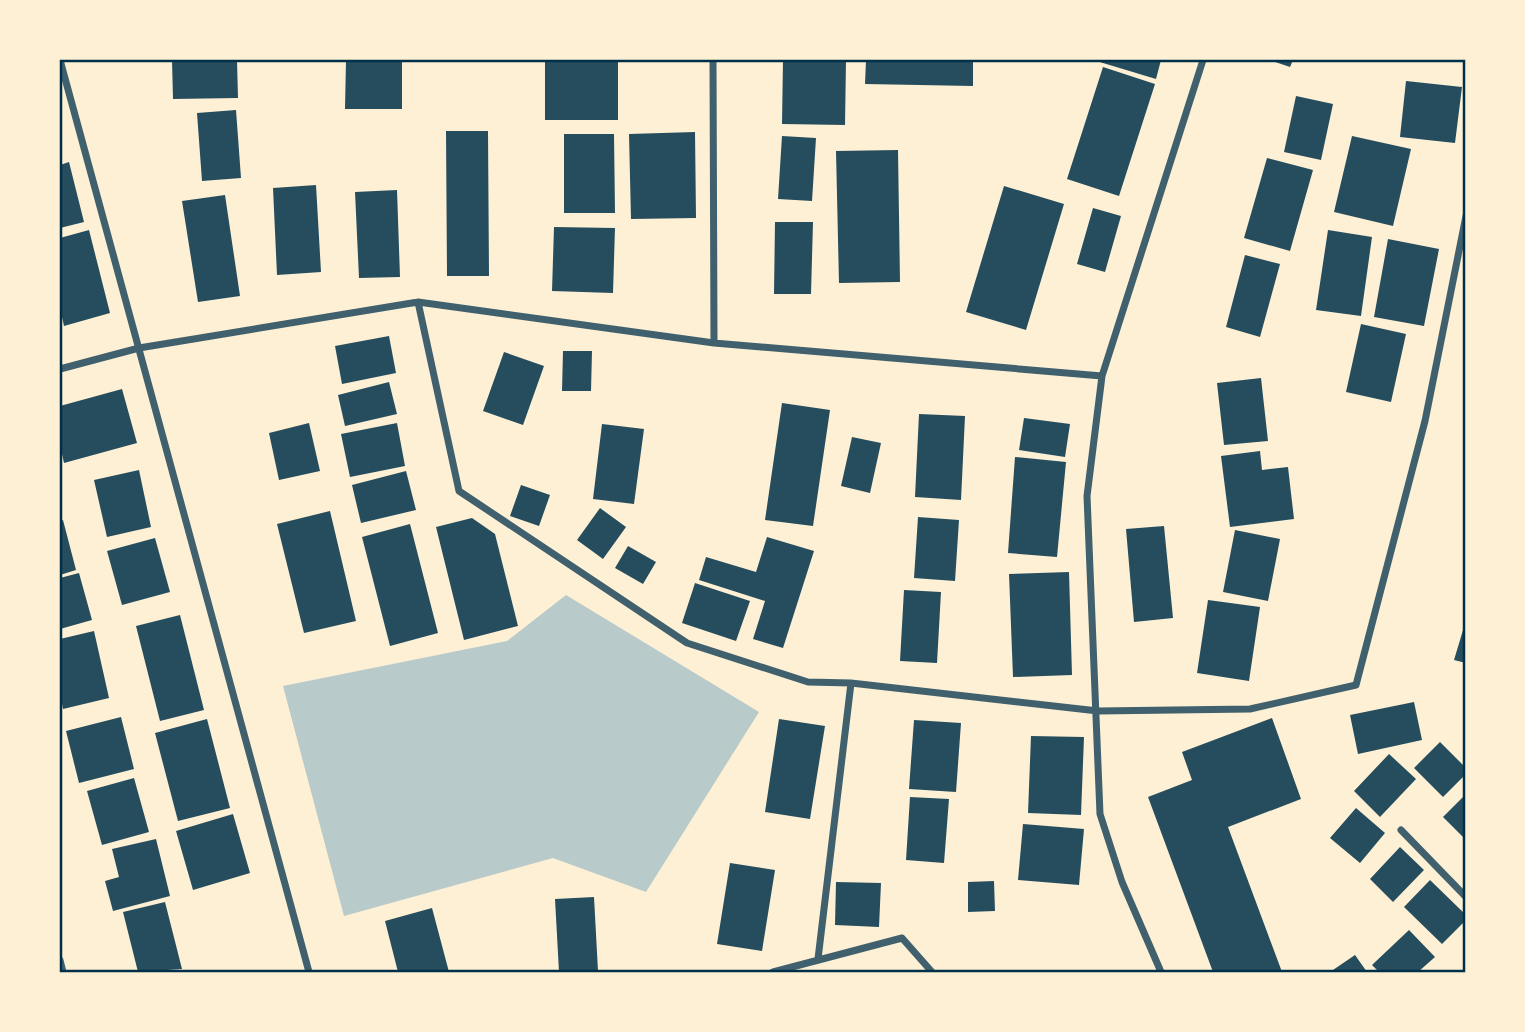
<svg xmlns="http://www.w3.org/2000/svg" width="1525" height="1032" font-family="Inter,sans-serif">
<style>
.green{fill:#b9caca}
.building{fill:#264d5e}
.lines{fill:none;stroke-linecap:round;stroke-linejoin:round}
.minor{stroke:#3f606c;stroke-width:7}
.neatline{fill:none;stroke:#003049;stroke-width:2.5}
</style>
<rect width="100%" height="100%" fill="#fdf0d5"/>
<path class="green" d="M566,595l193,117 -113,180 -93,-34 -209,58 -61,-230 224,-45z"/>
<path class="building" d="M172,60h65l1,38 -65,1z
M346,60h56v49h-57z
M545,60h73v60h-73z
M783,60h63l-1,65 -63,-1z
M866,60h107v26l-108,-2z
M1093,60h68l-5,19z
M1269,60h24l-3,7z
M1103,67l52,17 -36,112 -52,-17z
M1406,81l56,6 -7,56 -55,-6z
M1296,96l37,8 -12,56 -37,-8z
M236,110l5,68 -39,3 -5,-68z
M446,131h42l1,145h-42z
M695,132l1,86 -65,1 -2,-85z
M564,134h50l1,79h-51z
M782,136l34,2 -4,63 -34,-2z
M1352,136l59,13 -18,77 -59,-14z
M898,150l2,132 -61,1 -3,-132z
M1267,158l46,12 -23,81 -46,-13z
M69,162l15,60 -24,6v-63z
M316,185l5,87 -44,3 -4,-87z
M1004,186l60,18 -38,126 -60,-18z
M397,190l3,87 -41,1 -4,-86z
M225,195l15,101 -42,6 -16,-101z
M1093,208l28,8 -16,56 -28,-8z
M775,222h38l-2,72h-37z
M554,227l61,1 -2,65 -61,-2z
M89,230l21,83 -46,13 -4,-18v-70z
M1328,230l44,7 -11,79 -45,-6z
M1388,239l51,10 -15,77 -50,-9z
M1245,255l35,9 -20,73 -34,-10z
M1361,324l45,10 -15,68 -45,-10z
M389,336l7,37 -54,11 -7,-38z
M563,351h29l-1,40h-29z
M504,352l40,14 -21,59 -40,-14z
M1261,378l7,63 -44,4 -7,-62z
M389,382l8,32 -52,12 -7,-31z
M122,389l15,54 -73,20 -4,-18v-39z
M782,403l48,7 -17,116 -48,-6z
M919,414l46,2 -4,84 -46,-3z
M1024,418l46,6 -5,33 -46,-7z
M309,423l11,48 -41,9 -10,-47z
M397,423l8,43 -55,11 -9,-43z
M602,424l42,5 -10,75 -41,-5z
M852,437l29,6 -11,50 -29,-7z
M1260,451l2,19 26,-3 6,52 -64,8 -9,-71z
M1015,457l51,5 -9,95 -49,-4z
M139,470l12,57 -44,10 -13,-57z
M406,471l10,39 -55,13 -9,-38z
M521,485l29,10 -11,31 -29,-10z
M600,508l26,19 -23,32 -26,-19z
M330,511l26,110 -52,12 -27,-109z
M918,517l41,3 -4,61 -41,-3z
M472,518l23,16 23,92 -54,14 -28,-113z
M63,520l13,50 -16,5v-54z
M410,524l28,109 -48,13 -28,-109z
M1164,526l9,92 -39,4 -8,-93z
M1235,530l45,9 -12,62 -45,-9z
M767,537l47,14 -31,97 -30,-9 12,-38 -66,-21 7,-23 50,15z
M155,538l15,54 -48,13 -15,-54z
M628,546l28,16 -13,22 -28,-16z
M1069,572l3,103 -59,2 -4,-103z
M79,573l13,47 -32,9v-51z
M695,583l55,18 -14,40 -54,-18z
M904,590l37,2 -4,71 -37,-2z
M1208,600l52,7 -11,74 -52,-8z
M180,615l24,95 -44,11 -24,-95z
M1466,620v43l-12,-3z
M94,631l15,67 -46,11 -3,-16v-54z
M1414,702l8,38 -64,14 -8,-39z
M121,717l13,52 -55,14 -13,-52z
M1272,718l29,81 -73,28 54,145h-69l-65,-175 44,-17 -10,-28z
M207,719l23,89 -52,13 -23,-88z
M779,719l46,7 -15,93 -45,-7z
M914,720l47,3 -5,69 -47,-3z
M1031,736l53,1 -3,78 -53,-2z
M1440,742l26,26v6l-23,23 -29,-29z
M1389,754l27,25 -36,38 -26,-26z
M134,778l15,54 -47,13 -15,-54z
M1466,794v46l-23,-23z
M910,797l39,2 -5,64 -38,-3z
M1356,808l29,25 -25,30 -30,-25z
M233,814l17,59 -57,17 -17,-59z
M1023,824l61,5 -5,56 -61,-5z
M156,839l14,57 -57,15 -8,-30 14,-4 -7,-28z
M1400,847l24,23 -31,32 -23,-23z
M730,863l45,7 -13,81 -45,-7z
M1430,880l36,35v5l-24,24 -38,-37z
M994,881l1,30 -27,1v-30z
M836,882l45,1 -2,44 -44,-2z
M594,897l4,74 -39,1 -4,-73z
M165,902l17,67 -44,3 -15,-60z
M432,908l17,64h-51l-13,-51z
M1409,930l26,27 -17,15h-39l-7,-7z
M1355,955l12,17h-37z"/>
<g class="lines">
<path class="minor" d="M60,60l249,912
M713,60l1,283
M418,302l41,189 228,152 121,39 43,1 247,28 152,-2 106,-24 69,-264 41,-205
M60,369l79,-21 279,-46 296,41 388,33
M1401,830l65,67
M818,959l33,-276
M60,960l3,12
M773,972l129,-34 30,34
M1161,972l-39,-90 -22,-68 -13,-318 15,-120 101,-316"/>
</g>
<rect width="1525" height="1032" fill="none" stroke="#fdf0d5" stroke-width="122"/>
<rect x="61" y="61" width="1403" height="910" class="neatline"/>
</svg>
